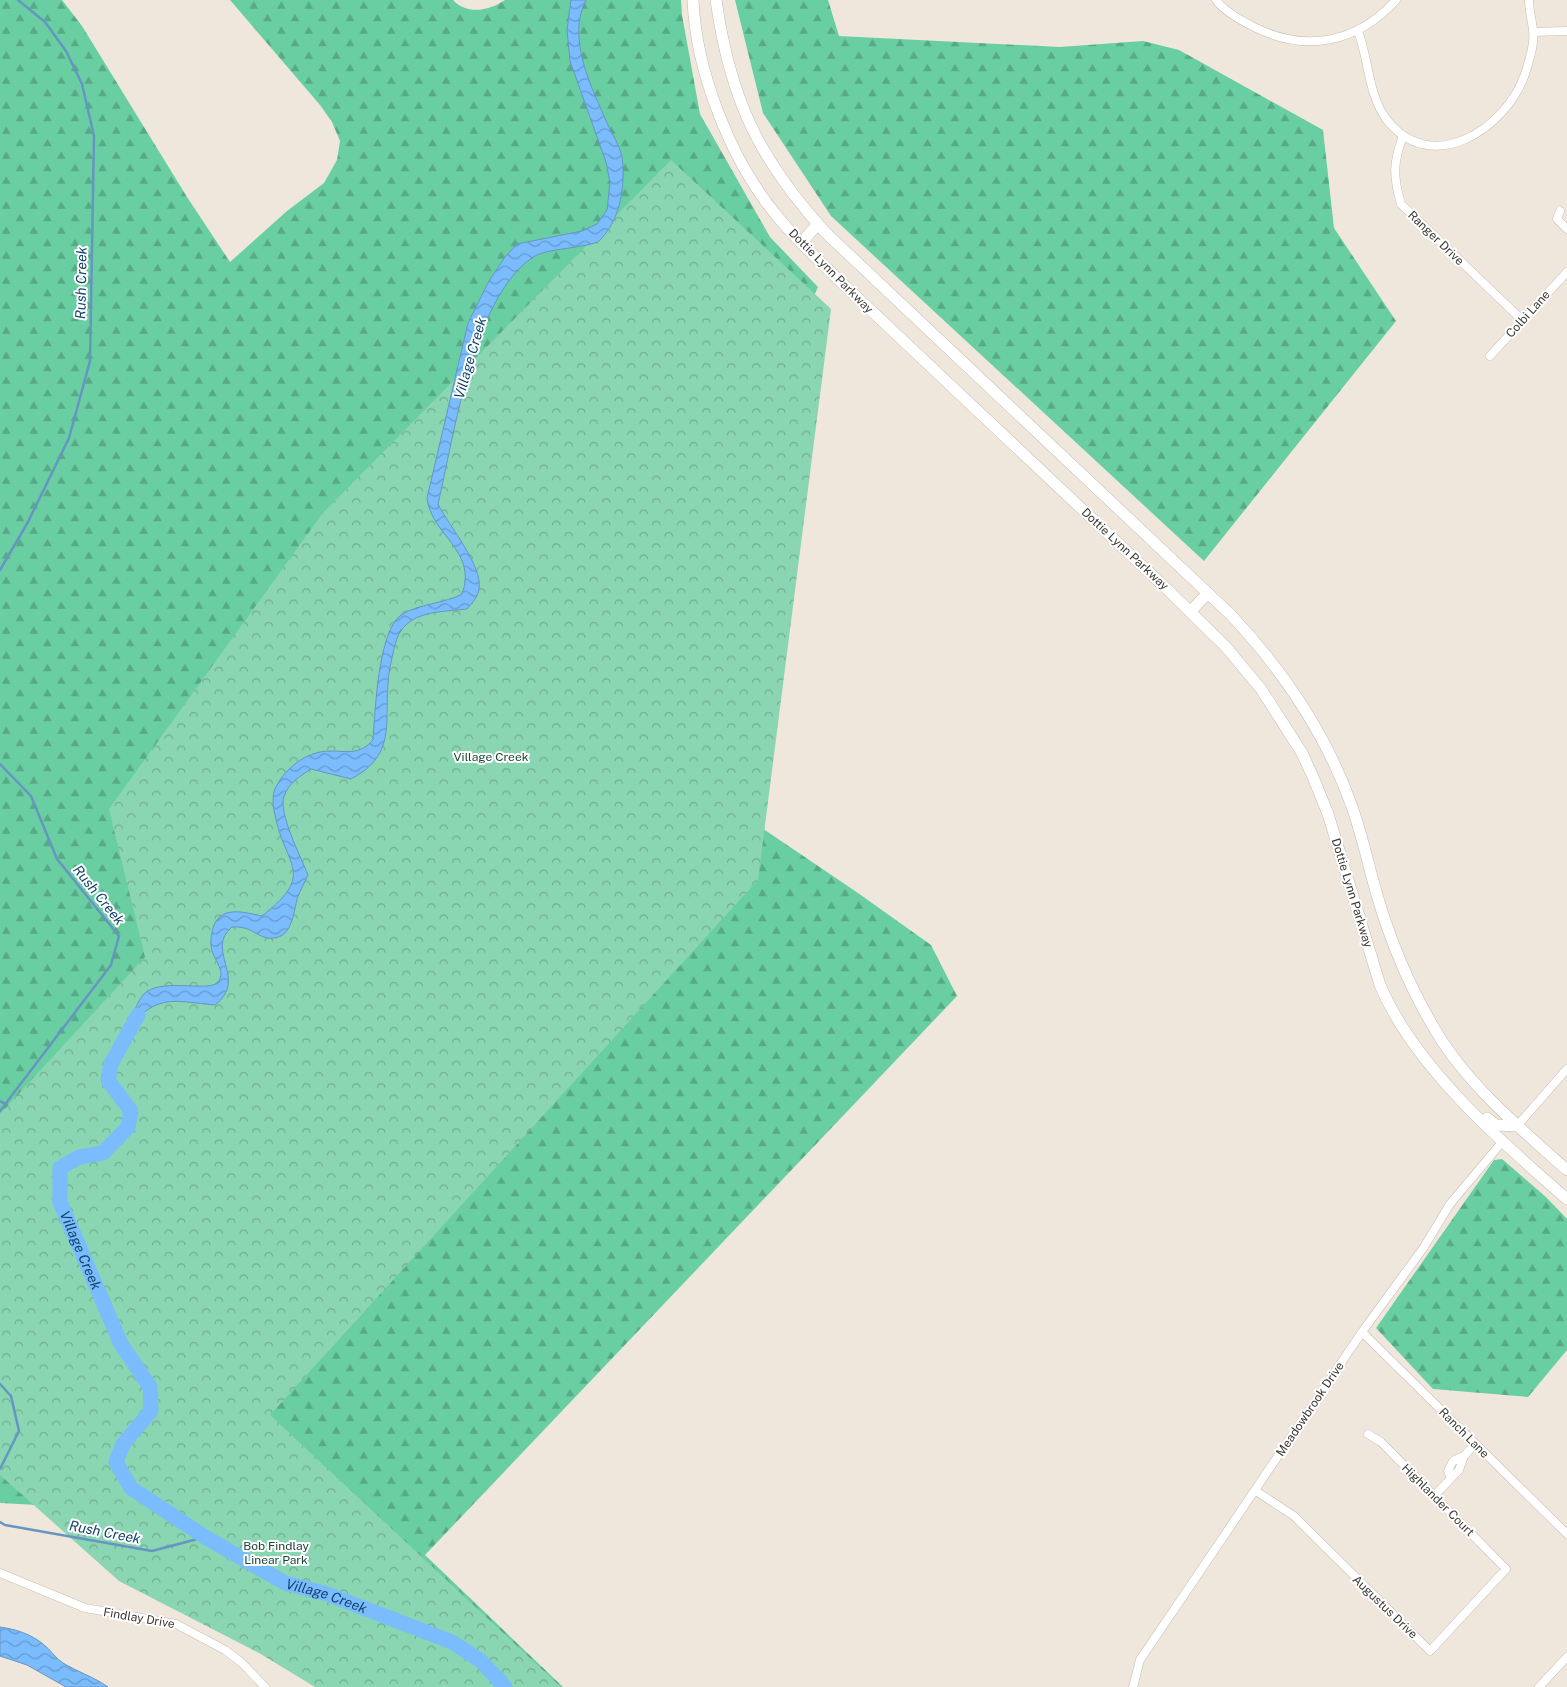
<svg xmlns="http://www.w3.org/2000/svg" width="1567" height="1687" font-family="'Public Sans',sans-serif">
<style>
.forest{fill:url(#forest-firs)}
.park{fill:url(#park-crowns)}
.water{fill:url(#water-waves);stroke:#6795c2}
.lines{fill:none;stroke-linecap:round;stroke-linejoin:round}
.stream{stroke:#6795c2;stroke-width:2.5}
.river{stroke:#7abcfe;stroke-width:15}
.street-casing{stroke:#c5bcb2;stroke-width:9}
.secondary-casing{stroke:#c5bcb2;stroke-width:12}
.street{stroke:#fff;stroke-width:8}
.secondary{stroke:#fff;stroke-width:11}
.labels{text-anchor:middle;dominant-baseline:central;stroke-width:4;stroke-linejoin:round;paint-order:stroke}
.street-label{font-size:12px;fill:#3c3935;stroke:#fff}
.park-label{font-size:12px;fill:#184432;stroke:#fff}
.water-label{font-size:14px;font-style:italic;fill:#13436c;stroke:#fff}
</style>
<defs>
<pattern id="forest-firs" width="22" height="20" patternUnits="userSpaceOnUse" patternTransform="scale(1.25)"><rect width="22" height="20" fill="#69cfa3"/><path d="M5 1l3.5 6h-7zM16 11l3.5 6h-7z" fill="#58a986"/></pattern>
<pattern id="park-crowns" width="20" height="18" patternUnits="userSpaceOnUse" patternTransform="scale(1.25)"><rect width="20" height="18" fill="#8ad5b2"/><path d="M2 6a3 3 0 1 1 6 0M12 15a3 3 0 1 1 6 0" fill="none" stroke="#72ae92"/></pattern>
<pattern id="water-waves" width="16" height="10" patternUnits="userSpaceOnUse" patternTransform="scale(1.25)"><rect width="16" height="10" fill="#7abcfe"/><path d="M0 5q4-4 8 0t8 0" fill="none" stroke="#659ace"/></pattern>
</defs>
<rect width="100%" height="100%" fill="#f0e7dc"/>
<path class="forest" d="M0,0h62l20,26 105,171 43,65 57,-51 37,-28 13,-23 3,-19 -8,-19 -12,-17 -90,-105h223c14,15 36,11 52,0h176l1,15 18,99 70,123 48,50 -61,132 -17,394 118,80 73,52 26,51 -532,559 138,132h-209l-222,-177 -132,-7z
M735,0h93l11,36 221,11 83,-6 36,9 144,80 11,98 62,93 -192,240 -373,-345 -68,-103z
M1502,1159l44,38 21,22v131l-39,47 -95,-8 -57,-61 118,-168z"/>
<path class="park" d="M671,160l160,149 -73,571 -488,535 291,272h-246l-56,-34 -140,-72 -119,-106v-361l145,-157 -36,-148 213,-295z"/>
<path class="water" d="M571,0h15c-20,38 6,89 22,125 4,9 12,21 14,32 4,29 -2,65 -24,85 -16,6 -51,7 -63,14 -62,38 -81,181 -97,248 11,22 45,62 41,85 -1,8 -7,14 -12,20 -17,2 -42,2 -56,12 -12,8 -15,18 -18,32 -2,10 -5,21 -5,31 -3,42 7,72 -37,95l-40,-10c-11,7 -22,14 -27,27 -6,17 17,61 24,79 -3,7 -7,14 -10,21 -5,16 -5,45 -30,42 -13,-2 -16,-12 -36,-11 -28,23 17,52 -17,78 -42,-4 -59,-12 -87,25 4,-11 7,-25 15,-35 15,-18 64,-3 74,-12 10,-10 -2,-22 -5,-32 -2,-7 -1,-16 1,-23 7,-23 30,-16 49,-12 55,-43 23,-49 13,-101 -2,-8 -3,-19 0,-26 8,-18 26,-33 45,-37 22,-4 36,7 53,-12 2,-27 5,-109 28,-125 16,-11 46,-12 61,-21 16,-43 -31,-59 -35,-96l41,-175 21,-42 16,-24 12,-13 65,-13 15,-7 10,-14 3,-27 -4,-21 -36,-101 -3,-31z
M0,1627c15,2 31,7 43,17 8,6 12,14 20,19 15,9 31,14 45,24h-42l-39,-22 -27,-9z"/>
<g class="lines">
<path class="stream" d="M0,570l28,-48 41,-84 21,-77 4,-225 -12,-52 -16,-33 -21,-29 -27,-22
M0,764l31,32 26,63 62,77 -8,29 -111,146
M0,1101l6,3
M0,1384l11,12 8,35 -19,38
M0,1522l5,3 147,26 53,-14"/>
<path class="river" id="s1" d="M138,1015l-27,49 -3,16 23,31 -3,16 -25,26 -24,4 -19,11v34l61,142 29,43 1,24 -28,33 -7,18 15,26 74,49 80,46 42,11 125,48 29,19 24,26"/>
<defs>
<path id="street" d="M1216,0c8,11 26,21 38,27 52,26 103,16 142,-27
M1358,31c11,29 10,64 29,89 45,57 119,9 138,-46 4,-13 10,-30 8,-44 -1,-10 -4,-20 -4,-30
M1534,32l33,-1
M1403,136c-10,26 -10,41 -2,68l121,116
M1560,211l-3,8 10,10
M1490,356l77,-84
M1517,1126l50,-57
M1362,1332l205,202
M1451,1478l-3,-7 5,-10 11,-5 11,-12
M1256,1491l38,25 136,135 76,-82 -125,-127 -13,-8
M1434,1496l25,-26 5,-14
M0,1573l85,35 91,16 49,26 17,13 23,24
M1133,1687l7,-27 222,-328 62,-85 26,-43 53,-63
M1539,1687l28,-30"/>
<path id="secondary" d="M693,0c3,72 38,161 84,216 20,25 44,46 66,68l327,308 56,55 35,42 41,64 11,24 15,37 52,171c34,81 121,157 187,214
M716,0c14,99 43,160 111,234l403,380c52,55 95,118 121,190 11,30 17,60 26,91 14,48 34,95 60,138 32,53 84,96 130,137
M801,243l17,-19
M1190,612l18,-19
M1487,1118l9,7 21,1"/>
</defs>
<use href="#street" class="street-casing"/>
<use href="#secondary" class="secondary-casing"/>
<use href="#street" class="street"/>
<use href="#secondary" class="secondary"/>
</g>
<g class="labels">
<g class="street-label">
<text transform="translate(1436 238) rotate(44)">Ranger Drive</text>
<text transform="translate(831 271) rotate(45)">Dottie Lynn Parkway</text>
<text transform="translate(1528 314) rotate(-48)">Colbi Lane</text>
<text transform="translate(1125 549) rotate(43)">Dottie Lynn Parkway</text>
<text transform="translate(1352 893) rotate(73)">Dottie Lynn Parkway</text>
<text transform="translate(1310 1409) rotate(-56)">Meadowbrook Drive</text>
<text transform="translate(1464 1433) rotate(45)">Ranch Lane</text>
<text transform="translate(1438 1500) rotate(45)">Highlander Court</text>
<text transform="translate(1385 1607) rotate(44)">Augustus Drive</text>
<text transform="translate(139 1618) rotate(10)">Findlay Drive</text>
</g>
<g class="park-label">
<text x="491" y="757">Village Creek</text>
<text x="276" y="1546">Bob Findlay<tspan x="276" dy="14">Linear Park</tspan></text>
</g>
<g class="water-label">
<text transform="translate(81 283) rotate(-89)">Rush Creek</text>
<text transform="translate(470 358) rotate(-74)">Village Creek</text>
<text transform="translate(99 895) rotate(51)">Rush Creek</text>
<text stroke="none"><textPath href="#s1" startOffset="296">Village Creek</textPath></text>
<text transform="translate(105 1532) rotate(11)">Rush Creek</text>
<text stroke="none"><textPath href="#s1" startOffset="791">Village Creek</textPath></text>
</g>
</g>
</svg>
